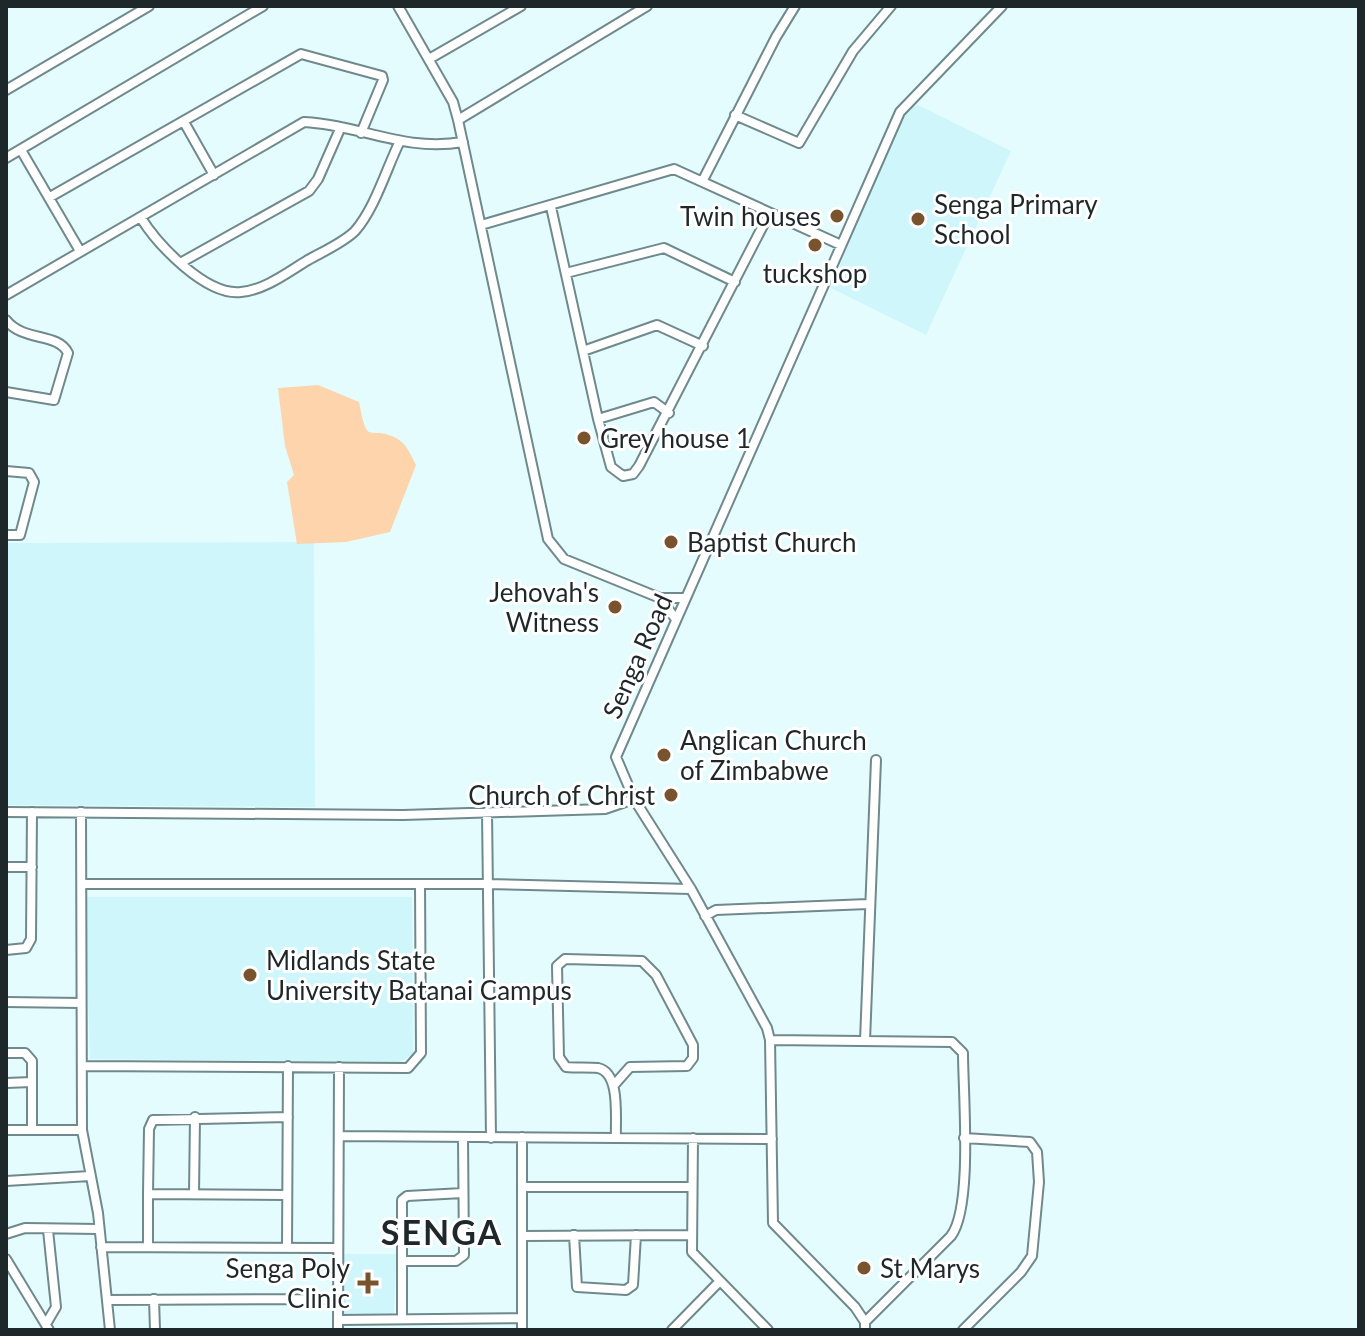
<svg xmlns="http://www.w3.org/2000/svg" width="1365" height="1336" font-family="Lato,sans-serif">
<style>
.built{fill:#cff6fb}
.green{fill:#fdd4ac}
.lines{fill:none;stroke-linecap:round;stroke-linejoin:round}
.minor-casing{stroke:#6f898c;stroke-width:12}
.minor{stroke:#fff;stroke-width:8}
.poi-dot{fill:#78532d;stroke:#fff;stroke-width:3}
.labels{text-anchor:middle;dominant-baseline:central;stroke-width:6;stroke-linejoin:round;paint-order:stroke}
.poi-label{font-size:26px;fill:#1e282a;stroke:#fff;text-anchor:start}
.street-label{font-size:26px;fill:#1e282a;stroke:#fff}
.district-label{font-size:34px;font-weight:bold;letter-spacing:2px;fill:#1e282a;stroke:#fff}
</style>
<rect width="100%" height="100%" fill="#e4fcfe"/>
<path class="built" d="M918,105l93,46 -85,184 -95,-47 70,-177z
M314,542l1,265 -309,-2v-262z
M85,897h327l1,157 -13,8 -310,-3z
M342,1254h54l-2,58 -5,6h-42l-5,-6z"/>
<path class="green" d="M318,385l41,17c9,47 9,22 37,36 10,5 15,17 20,27l-26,67 -44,10 -49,2 -10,-62 7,-7 -9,-29 -7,-58z"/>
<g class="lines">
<defs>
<path id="minor" d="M398,6l55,96 5,18 90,419 16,20 96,39 15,20
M429,59l92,-53
M6,90l143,-84
M735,115l64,28 54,-92 38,-45
M458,120l189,-114
M184,122l30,53
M21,150l59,101
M6,158l257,-152
M703,180l73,-143 19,-31
M50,197l251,-143 81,22 1,4 -22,53
M551,207l47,212 13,48 12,9 10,-2 6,-8 130,-252
M141,218c17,27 65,78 100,74 24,-2 47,-20 67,-32 14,-8 35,-17 47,-29 20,-23 31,-61 44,-88
M481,225l193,-56 167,76
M182,262l127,-71 9,-12 22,-50
M566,273l98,-25 71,34
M6,295l298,-173c57,3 99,30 159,20
M6,320c17,22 52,12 62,33l-14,47 -48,-8
M583,351l74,-26 46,21
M598,419l56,-17 15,11
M6,471l23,2 5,9 -14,53h-14
M660,598h24
M6,812l397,3 202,-6 29,-10
M81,812l1,318 16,83 12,117
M487,812l4,326
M6,867h26
M82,884h405l204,5
M705,916l11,-6 152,-6
M6,950l20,-2 5,-9 1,-127
M6,1002l75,1
M770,1040l182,2 11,11c0,40 10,154 -12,183l-86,86
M865,1041l11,-281
M6,1053h19l7,8v69
M82,1066l326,2 13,-15 -1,-169
M6,1083l26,-1
M614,1085l16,-18 57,-1 6,-8v-13l-37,-70 -14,-14 -77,-2 -8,7 2,91 7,10c10,1 22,0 32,1 23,5 17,51 18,69
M6,1130h76
M340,1136l432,3
M693,1138l-1,114 76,78
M6,1181l84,-5
M522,1187h170
M148,1194l1,-65 4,-9 135,-3
M194,1194l1,-77
M6,1234l19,-6 74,1
M574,1235l3,52 49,3 7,-5 3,-50
M522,1236l169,-1
M148,1246v-52l139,1
M101,1247l236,1
M287,1247l1,-181
M6,1259l43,71
M403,1261h53l8,-6 -1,-117
M154,1299l1,31
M107,1300l231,-1
M402,1318v-118l5,-4 56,-3
M338,1320l184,-2
M46,1324l10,-17 -8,-77
M338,1330l1,-263
M522,1330v-193
M672,1330l47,-48
M865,1330v-8l-10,-15 -82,-84 -3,-183 -3,-12 -76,-139 -57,-90 -18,-42 284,-645 102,-106
M963,1330l58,-58 11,-16 7,-74 -2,-30 -7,-10 -66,-4"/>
</defs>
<use href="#minor" class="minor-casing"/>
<use href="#minor" class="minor"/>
</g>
<g class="poi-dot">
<circle cx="837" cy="216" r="8"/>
<circle cx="918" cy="219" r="8"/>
<circle cx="815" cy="245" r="8"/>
<circle cx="584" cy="438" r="8"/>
<circle cx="671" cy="542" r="8"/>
<circle cx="615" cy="607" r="8"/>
<circle cx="664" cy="755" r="8"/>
<circle cx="671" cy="795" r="8"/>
<circle cx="250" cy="975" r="8"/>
<circle cx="864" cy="1268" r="8"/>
<path d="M364 1271h8v8h8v8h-8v8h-8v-8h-8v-8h8z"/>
</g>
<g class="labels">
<g class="poi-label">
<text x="934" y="204">Senga Primary<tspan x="934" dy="30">School</tspan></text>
<text x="821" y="216" text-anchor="end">Twin houses</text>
<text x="815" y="273" text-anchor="middle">tuckshop</text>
<text x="600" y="438">Grey house 1</text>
<text x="687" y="542">Baptist Church</text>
<text x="599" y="592" text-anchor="end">Jehovah's<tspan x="599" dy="30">Witness</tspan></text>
<text x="680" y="740">Anglican Church<tspan x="680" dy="30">of Zimbabwe</tspan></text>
<text x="655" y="795" text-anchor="end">Church of Christ</text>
<text x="266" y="960">Midlands State<tspan x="266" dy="30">University Batanai Campus</tspan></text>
<text x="350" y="1268" text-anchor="end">Senga Poly<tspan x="350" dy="30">Clinic</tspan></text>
<text x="880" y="1268">St Marys</text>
</g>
<g class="street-label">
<text transform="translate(637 656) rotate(-66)">Senga Road</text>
</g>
<g class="district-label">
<text x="442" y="1231">SENGA</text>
</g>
</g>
<rect width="1365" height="1336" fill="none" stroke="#1e282a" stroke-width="16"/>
</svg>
